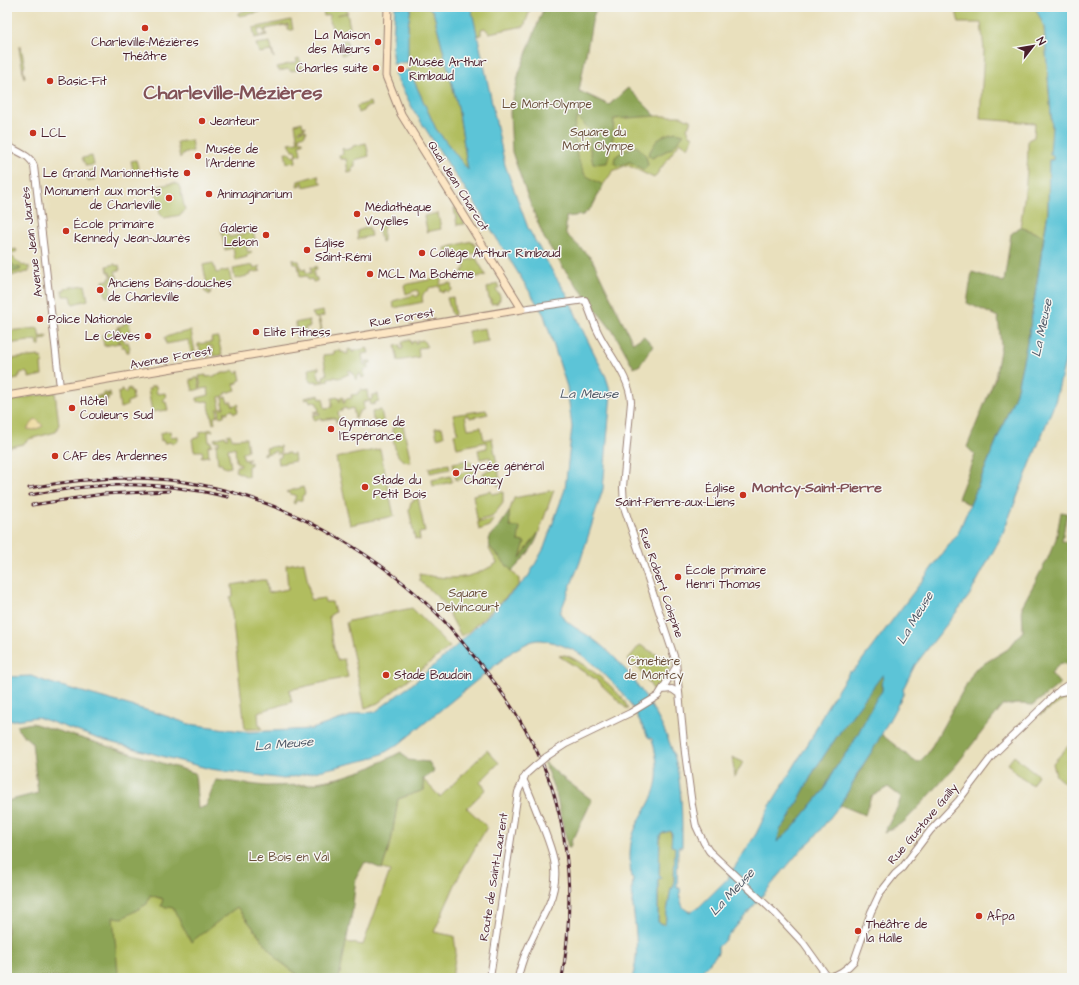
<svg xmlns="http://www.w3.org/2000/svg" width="1079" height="985" font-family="'Architects Daughter',sans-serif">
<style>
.green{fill:#b1bd5e;stroke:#7e6e44}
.forest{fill:#8ca455;stroke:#6b6240}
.sand{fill:#eeda9e;stroke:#9c7c64}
.water{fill:#5bc4d7;stroke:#527281;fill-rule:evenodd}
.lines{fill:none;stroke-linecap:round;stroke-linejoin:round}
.tertiary-casing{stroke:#9a8074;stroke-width:8}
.secondary-casing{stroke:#9a8074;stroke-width:9}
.tertiary{stroke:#fff;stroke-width:6}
.secondary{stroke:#fce6c4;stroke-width:7}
.rail-casing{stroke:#4a1f2b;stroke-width:3}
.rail{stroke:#f6f6f2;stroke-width:1.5;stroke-dasharray:4.5;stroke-linecap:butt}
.tertiary-bridge-casing{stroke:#9a8074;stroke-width:8;stroke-linecap:butt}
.tertiary-bridge{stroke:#fff;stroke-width:6}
.poi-dot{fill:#c8321e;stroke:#f6f6f2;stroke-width:1.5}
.labels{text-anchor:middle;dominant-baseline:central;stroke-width:3;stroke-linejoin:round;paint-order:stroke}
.poi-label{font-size:12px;fill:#4a1f2b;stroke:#f6f6f2;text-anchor:start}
.park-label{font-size:12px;fill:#694e3a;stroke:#f6f6f2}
.street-label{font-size:12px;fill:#4a1f2b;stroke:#f6f6f2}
.water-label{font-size:13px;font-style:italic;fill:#505967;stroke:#f6f6f2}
.quarter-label{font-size:14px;font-weight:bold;fill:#825257;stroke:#f6f6f2}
.town-label{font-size:20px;font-weight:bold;fill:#825257;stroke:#f6f6f2}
</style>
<rect width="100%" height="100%" fill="#f6f6f2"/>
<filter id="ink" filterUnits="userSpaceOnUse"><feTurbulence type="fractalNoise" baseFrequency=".025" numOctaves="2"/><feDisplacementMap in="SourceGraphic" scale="8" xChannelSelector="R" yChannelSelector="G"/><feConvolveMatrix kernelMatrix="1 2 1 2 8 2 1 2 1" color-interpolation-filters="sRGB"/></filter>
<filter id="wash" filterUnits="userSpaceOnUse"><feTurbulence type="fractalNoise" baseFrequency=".012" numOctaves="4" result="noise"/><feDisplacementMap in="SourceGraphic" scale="16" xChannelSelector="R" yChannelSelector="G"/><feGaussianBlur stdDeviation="0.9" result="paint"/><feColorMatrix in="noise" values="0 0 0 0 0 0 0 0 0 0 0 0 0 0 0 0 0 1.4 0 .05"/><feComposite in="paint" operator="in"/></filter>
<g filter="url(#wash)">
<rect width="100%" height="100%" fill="#e9e0bd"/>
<path class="green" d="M257,7h2l1,5 -20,4 -2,-1v-2z
M343,7h3l2,5 -11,3 10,-2 3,15 -17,4 -4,-15 2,-1 -1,-1 -6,1 -1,-5z
M411,7h17l5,4 25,96 10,64 -32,-42 -27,-59c-3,-20 -2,-42 2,-63z
M471,7h60l-7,20h-5l-30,6 -4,-5 -4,1v6l-4,1z
M955,7h80l9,18 8,102 -1,27 3,1 -1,5h-4l-1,52 -4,24 -24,-9c5,-30 8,-58 8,-87l6,-3 1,-14 -55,-4 4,-69 -3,-27h-22z
M291,20l2,10h-5v-6h-1v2h-2v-1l-19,4v3h-2l-1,-3 -5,1 1,7 8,-4v2l-12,3 -2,-10z
M347,40l2,13 -7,2 -3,-10 3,-1 -1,-3z
M270,42l4,16 -3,-7 -12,2 -3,-9z
M19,47h2l4,19 -2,1 2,10 -1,1z
M299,58l4,11 -13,2 -2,-2 -9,2 -2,-4 20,-5 -1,-3z
M628,88l28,28h25l11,5 -5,7 3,7 3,2 -5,11 -8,-6 -26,36 -27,-13 -14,6 -10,14 -11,22 -9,2 -21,-106 17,-12 30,14z
M370,102l1,4 -5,1 -2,1v3l-6,2 -1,-7z
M302,122l1,5 3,-1 -1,2 -6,2v1l1,1 2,-2h4l1,2h-2v3l-6,2 1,4h3v2l-4,1 2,10 -5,1 1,-2 -1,-3h-3l-4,-7 9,-1 -3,-18z
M191,140l2,11 -10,3 -3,4 -3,-16z
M366,143l3,13 -14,4v7l-3,1v4l-4,1 -2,-14h-6l-1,-4 4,-1 -1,-6h1l2,2 7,-2 1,-2z
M285,152l4,1 3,3 3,-1 1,7 -9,1z
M92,156l2,9 -8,1 -4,-8z
M136,160l3,11 -5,3 -3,-13z
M95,170l1,9 -8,2 -2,-9z
M318,175l1,6 3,2 -18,4 -1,-5 -2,1 1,2 -5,1 1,-5z
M174,183l4,1 2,4 5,22 -4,5 -17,3 -4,-4 -5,-26 4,-2z
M455,207l10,17 -8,1 -3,-17z
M438,213l3,16 -15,3 1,-2 -3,-14z
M385,224l-2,5v12l-2,1 -3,-17z
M369,227l2,9 -13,3 -1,-8z
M225,228l4,9 24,-5 3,11 -6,1v3h-4l2,5 3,-1 1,2 -5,2v2l-12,3 -2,-12 -8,2 -4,-21z
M472,241l6,9 -2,3 -28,6 -3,-11z
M16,249l1,2 -7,4 13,11 2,-1 2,2 2,-1v6l-6,1 -2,1 -2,-1 -2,2 -1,-1 -2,2 -2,-1v1l-3,-1 -2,2v-26z
M476,258l10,17 -22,5 -2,-10 3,-1 -1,-8z
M292,259l3,1 1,1h3l2,8 3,1 1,-2 1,4 2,1h3v-6l3,1 2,-2 1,3 -3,1v7l3,1v3l-4,1 -1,-3 -4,1 -1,-4 -7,1 -2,-12 -5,-2z
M213,263l3,10 13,-3 3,15 -24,4 1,3 2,-1 -1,4 -5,-3 -1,-2 4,-1 -5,-24z
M115,264l1,2 3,-1 1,5 -5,1 3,8 -8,4 1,13 -5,1 -3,-16 6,-1v-2l7,-2h-5l-1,-4h-2l-1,-6z
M253,265l1,3 6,-2 -1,4 2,1 -11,2 1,2 -16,4 -2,-10z
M439,272l2,10 -1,1v2l11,-2 1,7 -5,2 -1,-2h-1l-1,2 -2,1v-2l-2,1 -1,-6 -10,2v2c-6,1 -8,7 -6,12l-29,6 -1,-7 21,-6 3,2 2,-3 -2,-4 -11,4 -2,-9 34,-7 -1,-5z
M497,283l2,5 -3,1 4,7v4l-2,1v2l-7,1v-5h-2l-2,-11z
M85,285l3,15 -15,4 -2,-8h-8l-1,-6h3v-2z
M453,297l2,18h-3l-5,-17z
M323,311l1,5 -5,1 4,18 -2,1 -3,-18h-3l-3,-5z
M309,320l1,7 -5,1 1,5 -5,-1 2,4h-4l-1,-2v3l-2,1 1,-5h-2l-1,-3 3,-1 -2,-6z
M123,322l6,1 2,10 -10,2 -1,-6h-2l2,10 3,-1 2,5 3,-1 2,6 -1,1v3h-2l-2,-5h-3l-2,-6h-2l1,2 -15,3 -2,-11 16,-6 -1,-2 7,-2z
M38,328l2,9 7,-1v3l-7,1v5l-2,1 -1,-6 -30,4v-13z
M485,328l2,11 2,2 -19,3 -2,-13z
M191,331l4,21h-4l-2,-12 -23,4 -1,-7 8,-2 1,-1z
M216,337l2,1 4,17 -8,1 -2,-10h-4l1,11h-3l-1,-6 -5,1 -1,-2 1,-1v-2h-2v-3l14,-2 -1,-4z
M410,340l1,4h1v-2l3,-1v2h2v-2l6,-1 4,7 -9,1 1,9 -21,4 -3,-15 5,-1v4h3l-1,-7z
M367,347l2,6 -7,1 2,11h3l-1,-4h5v2l-3,1 1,4 -5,2 1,6 -3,2 -1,-4h-2l-2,5h-2l-1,-5h-2l-1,-4 -3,1 1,3 -10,4 -5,-1 -6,1v3l-11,2v-2l-7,1 -2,-6 2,-1 -1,-6 10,-2v2l-2,1 3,10h4l-1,-4 4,-1 -4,-20 11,-1v-3l6,-1v2h3l1,1 4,1v-4l2,-1 1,2 1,-1 1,3 1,-2 10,-2z
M39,356v2l3,-1 1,6 -2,1 1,11 -13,3v-4h-2l-1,-2 -6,1v3h-2v3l-10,2 -1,-9 5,-1 -1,-3h-4v-9z
M233,370l3,3 3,-2 2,9 -3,1v2l-4,1 2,6 -10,3 -2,3 -5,1 1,11h4l-2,-10 4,-1 2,5h4v4l6,-2 1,2 -2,1 1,5 -4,1 -1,-3 -5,1v2h-2l-1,-2 -1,5 -4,1 -1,-8h-2l1,7 -4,1 1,6 -2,1 -5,-23 -11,1v-4l12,-3 -1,-7 -7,1 -2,-13 7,-1v2l9,-1 1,-2 1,1 5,-1v-1h6z
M195,378h3l2,11 -7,2 -3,-12 4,1z
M151,386h5l1,8 8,-1 1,4 -2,1v4h2l2,8 -16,2 -4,-23h3z
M130,388v3h2l1,9 -6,2v4l-7,2 -2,-15 4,-1v-2h1l3,4 1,-5z
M361,389h1l1,2 4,-1 1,8 2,2 2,-1v-4l6,-1 1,7 -4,1v2l-4,1 -1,-4 -7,1 1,7 -5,3 -3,6h-1l-2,-10 -6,2 -1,-2 -4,1v2l-4,1 1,6 -1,1 2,3 -4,1v-4l-3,-1 -12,2 -1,-2 -6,2 -1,-5 7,-1 -1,-2 -5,1v-1l5,-1 -2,-8h-2l-1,-2 -4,1 -1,-3 -4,1 -1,-2 15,-3 1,4 3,-1 2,10 7,-1v-9l6,-1 2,5v-5h3v6h2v-4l7,-1 -1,-3 7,-1v-2l3,-1z
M55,392l4,32 -3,8 -27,7 -6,5 -16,4v-47z
M109,392h1l1,5 -3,1v3l-3,-6 -1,1 2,5 -6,-1 -7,3v-6l3,-1 2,2v-2l3,-1v4h1l1,-6h4l1,3z
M381,410l2,10 -1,3 -6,1 -1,-4h-2l-1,-8z
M486,410l2,4 -18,4 -1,-3 -4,1 3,13 13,-2 3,13 8,-2 9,47 -3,1 -2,-6 -11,2 -2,-9 9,-3 -2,-13 -10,2 -2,-9 9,-2 -1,-6 -29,6 -3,-14 4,-1 -1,-2 -4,-16z
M403,425l8,37c-17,1 -17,-20 -19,-32l1,-3z
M442,427l2,9 -7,2 -2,-10z
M212,429l1,2 -5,1 1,10h2l1,3 -4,1 1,10 -8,1v-1l2,-1 -1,-4h-8l-2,-12 7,-2 1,-5z
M170,431l1,6 7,-1v5l-6,3v-2l-8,1 -1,-3 -2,1 -1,-8z
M230,434l2,5 14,-1 2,12 -6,3 2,7 6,-1 -3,2 1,2 3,-1v3l-3,1v11l-13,-6 3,-6 2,1 1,-2 -5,-2 -1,-15 -7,2 3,18 -5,1 -4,-2v-3h-4l-2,-19h3v-3h-4l-1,-2 11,-3 1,2h2l-1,-3z
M276,446v1l4,-1 1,7 -4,1 -1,-3 -13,4v-2l4,-1 -1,-4z
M380,449l14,67 -44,9 -14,-67z
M289,453l1,2 4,-1 1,7 -16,3 -1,-6 3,-1v-3z
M469,460l4,5 -19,4 -1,-6z
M449,464l1,5 -20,4 -1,-5z
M475,470l-1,5 -3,2 -15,3 -1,-6z
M451,476l1,6 -19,4 -1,-6z
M303,487l2,7 -3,2v4l-6,1 -1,3 -2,-1 3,-7 -10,-4z
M554,490l-15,42 -20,28 -1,-18 -9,-19v-11l5,-14z
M491,491l1,3 11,-2v11l-11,14 -13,3v2l15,-3 -5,7 -10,4 -6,-35z
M418,498l7,34 -6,1 1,7 -5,-1 -6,-29 2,-8z
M490,547l29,32v6l-52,48 -6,3 -18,-34 -23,-21 -1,-7c33,6 49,7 78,-11l-8,-14z
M304,562l7,38 13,-2 1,4h7l3,10 -6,4 4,28 4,16 7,-1 4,18 -59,13 3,12 -34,10 1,14h2l1,3h-17l-15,-132 3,-1 -1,-11 29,-5h5l2,13 20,-4 -2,-24z
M412,608l38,39 -72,56 -13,5 -19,-85 3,-2z
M640,645l31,18v3l-16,26 -17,-25 -10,-8z
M565,655c15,4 62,40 63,55l-33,-31 -36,-23z
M1072,693v2l-32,20v-2l18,-17z
M1072,742v47l-16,-13 -3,-13z
M487,750l12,13 -19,19 6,7 -19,19 20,19 -28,49 -25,56 20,4 2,16 -4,26h-113l7,-36 17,3 27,-74 -8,-2 9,-27 7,-43 26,-9 -1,-11 17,18z
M1014,756l24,19 -6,10 -21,-16 1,-2 -4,-3z
M732,757l11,5 -8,15z
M343,777l-193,118 13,4 74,8 41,53 20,15 2,3h-293v-161l153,10 93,-40 43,-1 10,-2 2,8 10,-2 -1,-8z
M670,831l5,16 -1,37v4h-3l-6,36 -1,1 -6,-3v-43l3,-1 -2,-3 1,-40 3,-2z"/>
<path class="forest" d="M544,7h53l-4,10 -14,74 30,14 19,-17 28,28 -42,3 -1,18 -6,26 -14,1 -3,-14 -1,-21 -12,-12 -3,12 3,27 8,19 18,10 -11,22 -9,8 -17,2v17l26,25 41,84 11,-7 9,10 -13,19 -6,3 -19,-34 -51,-65 -20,-31 -16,-40 -16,-46 -2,-40 9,-39z
M676,132l8,2 -12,14 -20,10 -4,-3c9,-16 10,-19 28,-23z
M637,146l9,10 2,9 -4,5 -14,-8 -12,4 -4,-3 1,-6 8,-6z
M1020,227l24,9 -15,98 -13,59 -46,112 -12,-7 17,-43 -8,-8 28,-69 6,-33 -3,-28 -31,-14 5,-31 32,10 7,-48z
M7,261h3l4,5 7,2 -1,2 -10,3 -3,-5z
M509,512l1,15h10l-2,14 7,1 -5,16 19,-26c-4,15 -16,28 -27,39l-22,-24 -2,-8 11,-12z
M1061,512l6,1 -5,28 10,1v124l-11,-3 -10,10 9,11 -27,21 -12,-1 -18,1 -46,59 -29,33 -24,25 -20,11 14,-27 3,-9 -13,-10 -17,10 -6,18 -25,-10 41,-71 25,20 6,6 7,2 9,-9 47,-84 33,-20 15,-18 -1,-25 25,-46 9,-21z
M883,673l-1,18 -29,52 -19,27 -10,20 -32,39 -16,14 4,-13 8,-10 27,-51 27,-40z
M32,723l163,50 3,36 8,-3 10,-26 50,6 40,-1 30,-6 31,-10 34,-17 7,8 21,2 5,9 -11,8 1,11 -26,9 -7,43 -9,27 -17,-7 -9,16 -4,35 -13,65h-39l-2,-3 -20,-15 -41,-53 -46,35 -18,-34 -12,-2 2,-7 -13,-4 -3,9 -24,14 -10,-1 5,55 -1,6h-110v-177l31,-8 -6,-50 -14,-13 -1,-4z
M544,763h2l13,12 33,25 -17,36 -3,3 -2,9h-2l-12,-54z"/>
<path class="sand" d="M36,419l7,7 -9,4 -7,-1z"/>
<path class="water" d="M395,7h16l-3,19v36l-15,2 -1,-11z
M428,7h43l13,58 21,100 23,63 27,48 12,18 15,35 24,48 5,16 -8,96 -23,73 -20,51c7,12 22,18 33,26 8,6 16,13 23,20 25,26 54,73 61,108 5,26 5,51 5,76v4h-4l-1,41h3c1,10 -1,20 10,24l9,-5 28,-28 29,-45 12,-25 44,-72 13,-27 24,-38 4,-1 7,-8 68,-90 30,-40 20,-47 38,-93 13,-59 19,-122 1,-52h4v-5l-3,-1 2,-27 -8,-101 -9,-19h37v327l-17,68 -53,133 -33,61 -54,69 -12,24 1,4 -30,55 -17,26 -4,9 -13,22 -27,34 -13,12 -77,91 -5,5v6l-22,25h-64c9,-27 2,-55 0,-82 -1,-7 1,-11 1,-18h-2c-1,-13 -2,-28 1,-40 3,-11 9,-21 15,-31 14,-24 12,-42 5,-68l-4,-2c-5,-10 -10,-20 -16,-30 -7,-14 -38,-44 -52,-53 -9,-6 -32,-15 -43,-14 -8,1 -16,7 -23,10l-115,94 -15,9 -14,6 -86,20 -74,-10 -108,-29 -65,-23 -30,4v-44l24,-1 16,6 113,32 29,10 60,8 63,-3 47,-16 16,-1 40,-30 39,-34 74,-71 16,-29 21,-59 7,-62 -5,-40 -23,-72 -71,-115 -19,-27 -40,-62 -20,-38 15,-3 27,59 32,41 -10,-63 -25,-96zM883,674l-1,17 -6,8 -23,44 -19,27 -10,20 -32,39 -15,13 3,-12 8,-10 27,-51 27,-40zM670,831l2,2 -1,13 4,1 -1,37 -1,4h-2l-6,36 -1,1 -6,-3v-43l3,-1 -2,-3 1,-40 3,-2z"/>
</g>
<g filter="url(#ink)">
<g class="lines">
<defs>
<path id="tertiary" d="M8,145c9,8 22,9 26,21l26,221
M7,159l2,-7 -1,-7
M522,309l63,-9c5,11 8,22 13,32 11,23 32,45 33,70l-8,85 1,20 52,155 9,91 7,52 4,21 8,17 5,8 67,63 28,30 23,32 2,1c10,-2 18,-8 25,-16l17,-49 9,-19 15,-19 7,-6 28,-37 29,-31 34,-45 68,-66 11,-7
M662,690l10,-1 7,5
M1056,693l16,-3
M546,757l20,-13 64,-31 28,-17 18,-29
M490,978l28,-186 8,-18 9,-8
M518,978c5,-26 20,-50 31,-74 13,-31 4,-52 -8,-82 -6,-14 -11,-29 -18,-43"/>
<path id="secondary" d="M7,396l515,-87 -121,-195 -15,-38 2,-69"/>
</defs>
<use href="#tertiary" class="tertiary-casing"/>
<use href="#secondary" class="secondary-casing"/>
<use href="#tertiary" class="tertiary"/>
<use href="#secondary" class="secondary"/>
<defs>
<path id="rail" d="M29,488c58,-11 115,-15 173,-3 82,16 167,63 227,121 18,16 33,36 48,54 32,39 59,81 75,128 20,63 21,126 10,190
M30,495c70,-13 129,-15 198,2
M32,505l71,-11 66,-3"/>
</defs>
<use href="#rail" class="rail-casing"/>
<use href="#rail" class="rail"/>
<defs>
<path id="tertiary-bridge" d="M535,766l11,-9"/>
</defs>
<use href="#tertiary-bridge" class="tertiary-bridge-casing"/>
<use href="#tertiary-bridge" class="tertiary-bridge"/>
</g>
</g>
<g class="poi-dot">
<circle cx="145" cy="28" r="4"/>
<circle cx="378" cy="42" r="4"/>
<circle cx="376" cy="68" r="4"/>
<circle cx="401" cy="69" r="4"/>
<circle cx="50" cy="81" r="4"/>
<circle cx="202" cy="121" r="4"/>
<circle cx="33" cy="133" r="4"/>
<circle cx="198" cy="156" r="4"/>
<circle cx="187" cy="173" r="4"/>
<circle cx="209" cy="194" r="4"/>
<circle cx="169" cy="198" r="4"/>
<circle cx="357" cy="214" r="4"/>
<circle cx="66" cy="231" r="4"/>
<circle cx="266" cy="235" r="4"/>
<circle cx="307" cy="250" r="4"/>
<circle cx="422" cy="253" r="4"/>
<circle cx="370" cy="274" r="4"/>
<circle cx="100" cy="290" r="4"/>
<circle cx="40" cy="319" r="4"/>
<circle cx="256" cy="332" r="4"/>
<circle cx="148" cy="336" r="4"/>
<circle cx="72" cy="408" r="4"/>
<circle cx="331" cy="429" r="4"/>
<circle cx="55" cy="456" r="4"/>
<circle cx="456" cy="473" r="4"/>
<circle cx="365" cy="487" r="4"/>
<circle cx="743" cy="495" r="4"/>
<circle cx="678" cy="577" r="4"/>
<circle cx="386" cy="675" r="4"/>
<circle cx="979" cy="916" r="4"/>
<circle cx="858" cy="931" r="4"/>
</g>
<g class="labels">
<g class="poi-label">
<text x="370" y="35" text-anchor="end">La Maison<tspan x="370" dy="14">des Ailleurs</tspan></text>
<text x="145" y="42" text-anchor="middle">Charleville-Mézières<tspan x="145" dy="14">Théâtre</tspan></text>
<text x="409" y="62">Musée Arthur<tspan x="409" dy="14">Rimbaud</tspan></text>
<text x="368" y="68" text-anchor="end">Charles suite</text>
<text x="58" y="81">Basic-Fit</text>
<text x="210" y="121">Jeanteur</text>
<text x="41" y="133">LCL</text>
<text x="206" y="149">Musée de<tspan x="206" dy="14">l'Ardenne</tspan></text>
<text x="179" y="173" text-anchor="end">Le Grand Marionnettiste</text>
<text x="161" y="191" text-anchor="end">Monument aux morts<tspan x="161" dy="14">de Charleville</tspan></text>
<text x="217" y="194">Animaginarium</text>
<text x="365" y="207">Médiathèque<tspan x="365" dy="14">Voyelles</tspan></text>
<text x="74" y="224">École primaire<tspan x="74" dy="14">Kennedy Jean-Jaurès</tspan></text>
<text x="258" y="228" text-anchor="end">Galerie<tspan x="258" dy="14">Lebon</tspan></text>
<text x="315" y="243">Église<tspan x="315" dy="14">Saint-Rémi</tspan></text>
<text x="430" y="253">Collège Arthur Rimbaud</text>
<text x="378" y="274">MCL Ma Bohème</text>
<text x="108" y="283">Anciens Bains-douches<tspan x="108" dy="14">de Charleville</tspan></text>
<text x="48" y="319">Police Nationale</text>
<text x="264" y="332">Elite Fitness</text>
<text x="140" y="336" text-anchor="end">Le Clèves</text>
<text x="80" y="401">Hôtel<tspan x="80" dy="14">Couleurs Sud</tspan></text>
<text x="339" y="422">Gymnase de<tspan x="339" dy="14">l'Espérance</tspan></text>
<text x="63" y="456">CAF des Ardennes</text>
<text x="464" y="466">Lycée général<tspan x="464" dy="14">Chanzy</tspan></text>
<text x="373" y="480">Stade du<tspan x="373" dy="14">Petit Bois</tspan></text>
<text x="735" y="488" text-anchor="end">Église<tspan x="735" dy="14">Saint-Pierre-aux-Liens</tspan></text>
<text x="686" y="570">École primaire<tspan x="686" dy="14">Henri Thomas</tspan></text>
<text x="394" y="675">Stade Baudoin</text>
<text x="987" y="916">Afpa</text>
<text x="866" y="924">Théâtre de<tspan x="866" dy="14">la Halle</tspan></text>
</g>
<g class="park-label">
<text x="547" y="104">Le Mont-Olympe</text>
<text x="598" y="132">Square du<tspan x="598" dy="14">Mont Olympe</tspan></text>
<text x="468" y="593">Square<tspan x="468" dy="14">Delvincourt</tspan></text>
<text x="654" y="661">Cimetière<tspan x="654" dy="14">de Montcy</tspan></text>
<text x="289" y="857">Le Bois en Val</text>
</g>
<g class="street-label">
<text transform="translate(458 186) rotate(58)">Quai Jean Charcot</text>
<text transform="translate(32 242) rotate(-97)">Avenue Jean Jaurès</text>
<text transform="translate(402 318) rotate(-10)">Rue Forest</text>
<text transform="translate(171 358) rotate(-10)">Avenue Forest</text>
<text transform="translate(661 583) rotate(71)">Rue Robert Coispine</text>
<text transform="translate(923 824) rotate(-50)">Rue Gustave Gailly</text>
<text transform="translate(494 877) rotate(-81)">Route de Saint-Laurent</text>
</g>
<g class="water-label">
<text transform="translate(1042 328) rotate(-78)">La Meuse</text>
<text x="589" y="394">La Meuse</text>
<text transform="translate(915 618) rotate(-59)">La Meuse</text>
<text transform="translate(284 744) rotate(-5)">La Meuse</text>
<text transform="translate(732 892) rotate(-47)">La Meuse</text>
</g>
<g class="quarter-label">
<text x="817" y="488">Montcy-Saint-Pierre</text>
</g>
<g class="town-label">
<text x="233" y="93">Charleville-Mézières</text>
</g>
</g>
<rect width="1079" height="985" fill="none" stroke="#f6f6f2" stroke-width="24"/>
<g transform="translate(1033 46) rotate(59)" stroke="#f6f6f2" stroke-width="3" paint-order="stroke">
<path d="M0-3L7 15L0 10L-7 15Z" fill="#4a1f2b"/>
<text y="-6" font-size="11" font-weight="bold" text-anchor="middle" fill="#4a1f2b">N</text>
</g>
</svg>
